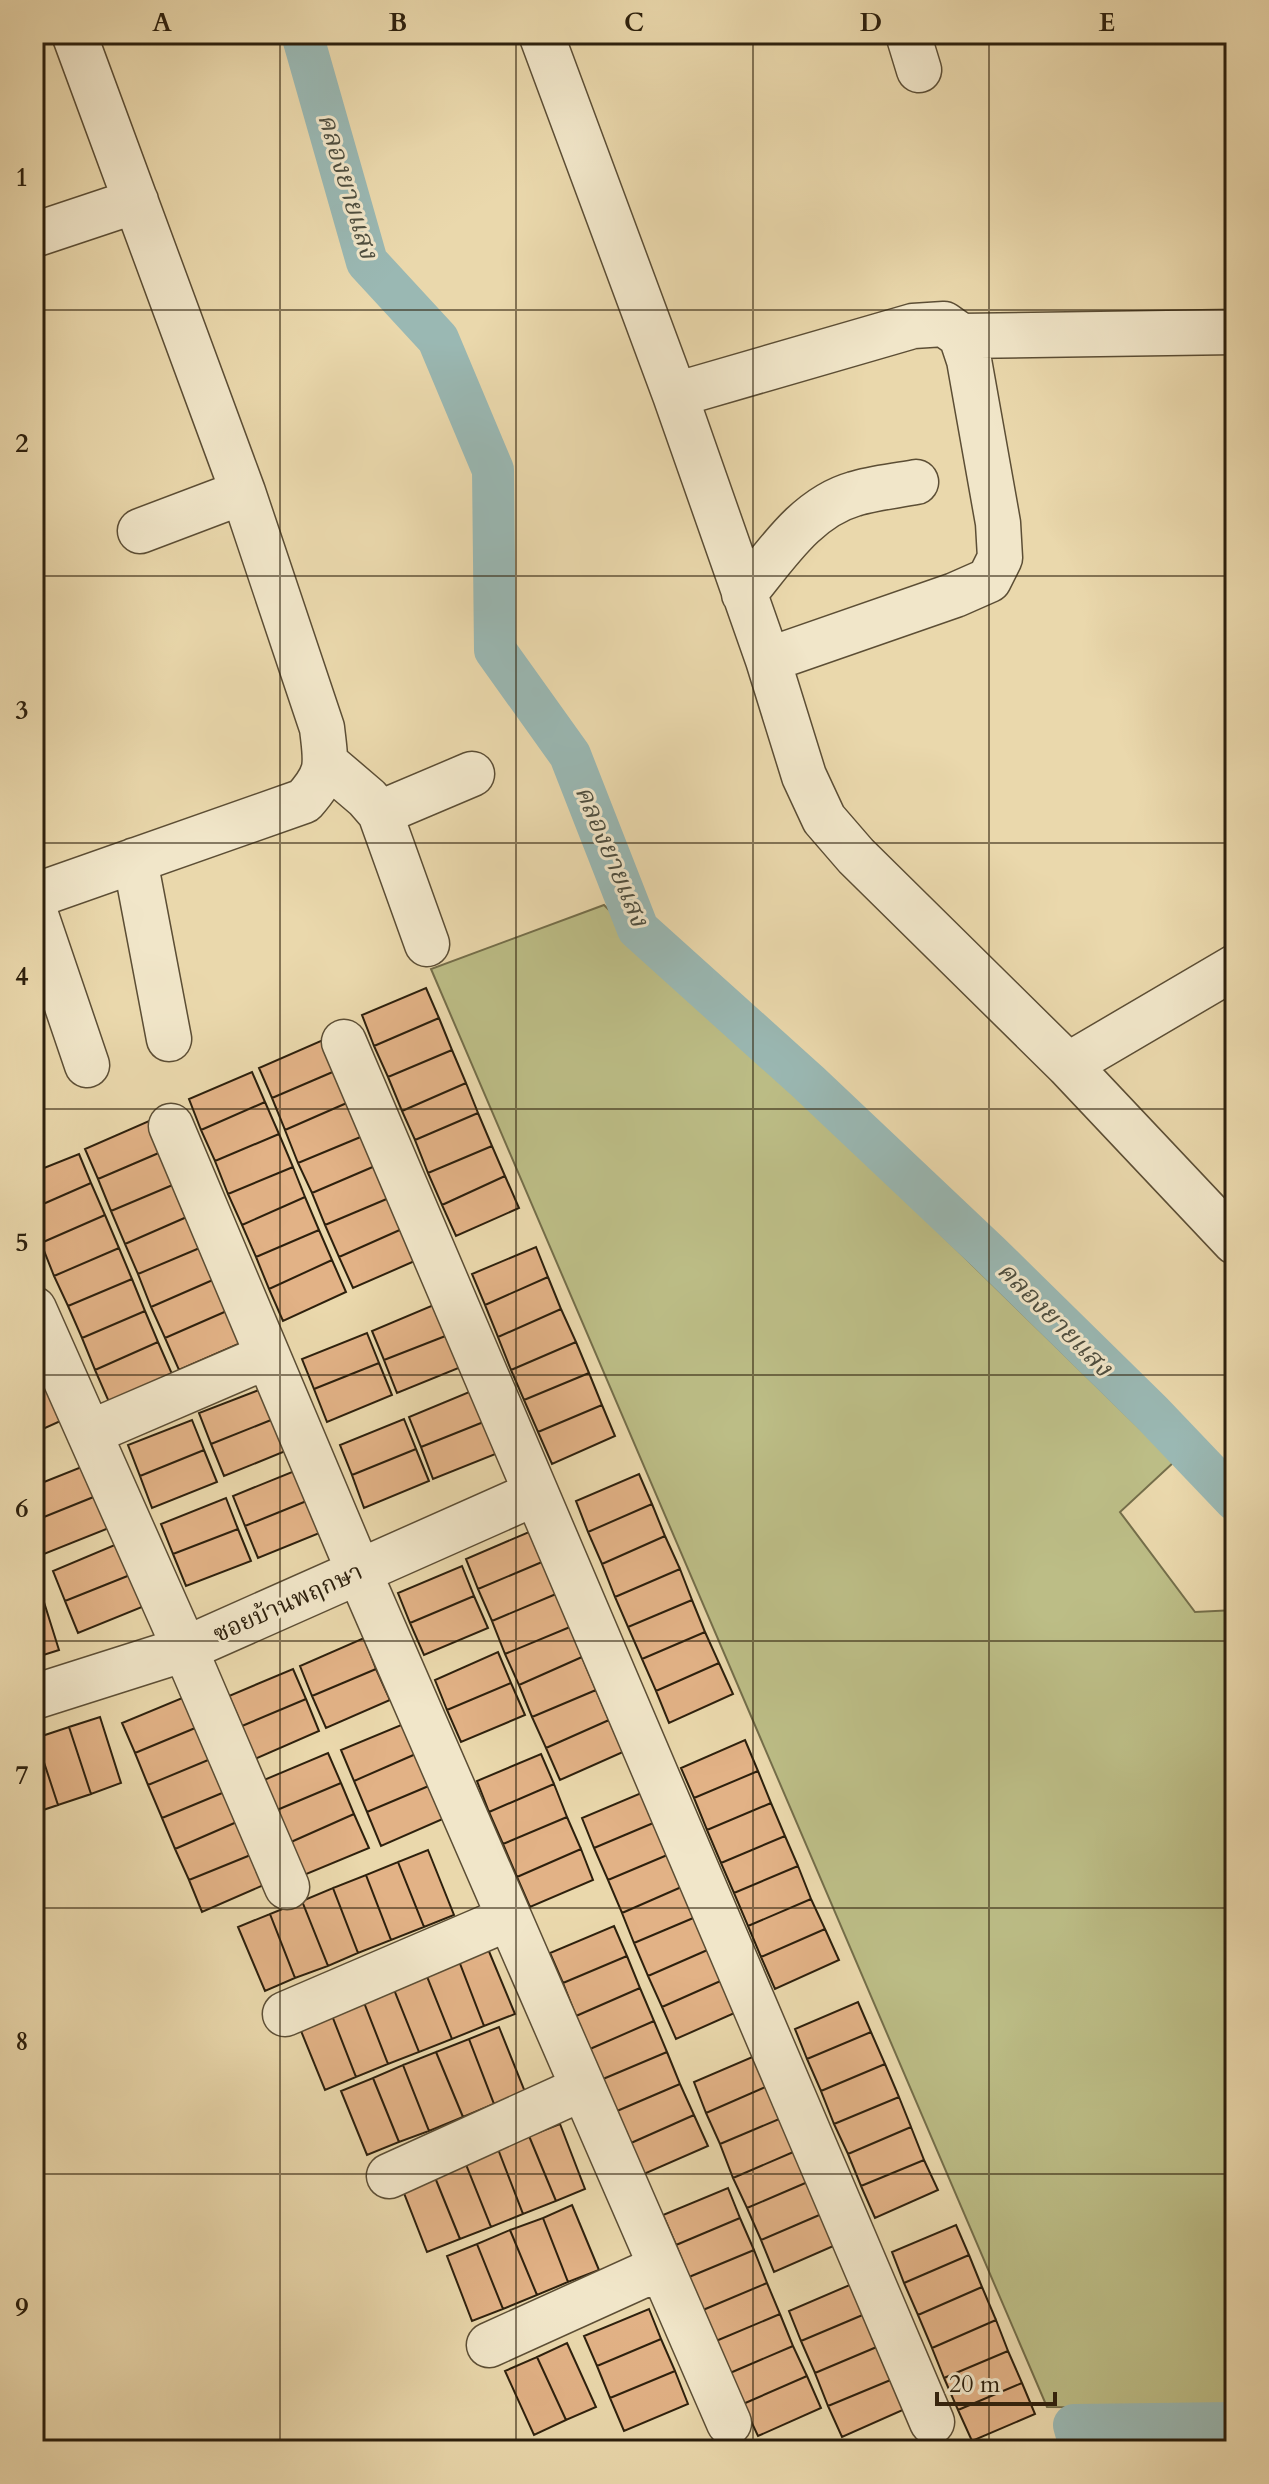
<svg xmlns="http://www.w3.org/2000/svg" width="1269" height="2484" font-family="Cardo,'Noto Serif Thai',serif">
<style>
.green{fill:#bcbd86;stroke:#746e4a;stroke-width:2}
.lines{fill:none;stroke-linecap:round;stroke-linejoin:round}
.canal{stroke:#9ab8b3;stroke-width:42}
.building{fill:#e2b286;stroke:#2d200d;stroke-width:2}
.minor-casing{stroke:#5c4e35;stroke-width:47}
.minor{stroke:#f1e6c9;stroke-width:44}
.grid{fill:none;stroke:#2d200d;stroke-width:2;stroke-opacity:0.55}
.labels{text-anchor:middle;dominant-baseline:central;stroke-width:6;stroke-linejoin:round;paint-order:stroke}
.street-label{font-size:24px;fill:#2d200d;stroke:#f1e6c9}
.water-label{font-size:26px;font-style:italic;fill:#4e4e3f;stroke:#f1e6c9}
.neatline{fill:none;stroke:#2d200d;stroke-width:3}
.grid-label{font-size:26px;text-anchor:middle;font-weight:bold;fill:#2d200d}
</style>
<rect width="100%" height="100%" fill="#ead8ac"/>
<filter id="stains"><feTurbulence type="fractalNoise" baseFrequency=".0025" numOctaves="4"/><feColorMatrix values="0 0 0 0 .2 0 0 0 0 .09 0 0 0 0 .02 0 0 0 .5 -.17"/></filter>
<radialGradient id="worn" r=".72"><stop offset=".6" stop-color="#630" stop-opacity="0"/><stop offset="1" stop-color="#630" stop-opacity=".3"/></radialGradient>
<path class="green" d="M604,905l570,557 -54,50 75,100 40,-2v798l-188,-1 -616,-1438z"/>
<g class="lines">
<path class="canal" d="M302,34l65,228 71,77 55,131 2,180 75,105 68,174 170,153 182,172 162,159 83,87
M1081,2450l-7,-25 161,-2"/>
</g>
<path class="building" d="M426,988l13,30 -65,28 -12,-31z
M439,1018l13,32 -64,27 -14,-31z
M323,1040l12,31 -63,27 -13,-30z
M452,1050l14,33 -64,28 -14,-34z
M335,1071l14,31 -64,28 -13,-32z
M252,1072l13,30 -64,28 -12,-31z
M466,1083l12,30 -63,27 -13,-29z
M265,1102l14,32 -64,27 -14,-31z
M349,1102l14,34 -65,27 -13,-33z
M478,1113l14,33 -64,27 -13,-33z
M149,1121l12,31 -63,27 -13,-30z
M279,1134l14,33 -65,27 -13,-33z
M363,1136l12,30 -63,27 -14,-30z
M492,1146l13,30 -63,29 -14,-32z
M161,1152l14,32 -64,27 -13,-32z
M79,1154l12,29 -57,25v-36z
M375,1166l14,32 -64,27 -13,-32z
M293,1167l12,30 -63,28 -14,-31z
M505,1176l14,32 -63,28 -14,-31z
M91,1183l14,32 -64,28 -7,-17v-18z
M175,1184l14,32 -64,28 -14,-33z
M305,1197l14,33 -63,27 -14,-32z
M389,1198l13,31 -63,28 -14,-32z
M105,1215l14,33 -65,28 -13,-33z
M189,1216l13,31 -64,27 -13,-30z
M402,1229l15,31 -64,28 -14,-31z
M319,1230l13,30 -63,29 -13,-32z
M202,1247l13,32 -64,28 -13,-33z
M536,1247l12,30 -63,28 -13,-31z
M119,1248l13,31 -64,27 -14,-30z
M332,1260l14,32 -63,29 -14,-32z
M548,1277l13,32 -63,28 -13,-32z
M132,1279l13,32 -63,27 -14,-32z
M215,1279l14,31 -64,28 -14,-31z
M436,1304l12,31 -64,25 -12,-29z
M561,1309l15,33 -65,28 -13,-33z
M229,1310l14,32 -64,28 -14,-32z
M145,1311l13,31 -63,28 -13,-32z
M367,1333l12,30 -65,26 -12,-30z
M448,1335l13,32 -64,26 -13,-33z
M158,1342l14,32 -63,28 -14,-32z
M576,1342l13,31 -65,27 -13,-30z
M34,1358l17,29 -17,8z
M379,1363l13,32 -65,27 -13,-33z
M589,1373l13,32 -64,27 -14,-32z
M51,1387l14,32 -31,14v-38z
M264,1388l12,30 -65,26 -12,-31z
M474,1390l12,31 -65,26 -12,-30z
M602,1405l13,31 -63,28 -14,-32z
M276,1418l12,32 -64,26 -13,-32z
M404,1419l12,30 -64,26 -12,-30z
M192,1420l12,30 -64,26 -12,-31z
M486,1421l12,32 -65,26 -12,-32z
M416,1449l13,32 -65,27 -12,-33z
M204,1450l13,32 -65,26 -12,-32z
M84,1466l12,30 -62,25v-35z
M297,1470l12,30 -64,26 -12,-30z
M639,1474l13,30 -64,28 -12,-31z
M96,1496l13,32 -65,26 -10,-33z
M226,1498l12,31 -65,25 -12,-30z
M309,1500l13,32 -64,26 -13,-32z
M652,1504l13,32 -63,28 -14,-32z
M238,1529l13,32 -65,25 -13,-32z
M529,1532l13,30 -64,27 -12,-30z
M665,1536l15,33 -65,28 -13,-33z
M117,1544l13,31 -65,26 -12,-30z
M542,1562l14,32 -64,27 -14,-32z
M462,1566l12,30 -64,27 -12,-30z
M680,1569l12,31 -64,27 -13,-30z
M130,1575l12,32 -64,26 -13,-32z
M38,1583l21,67 -25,8v-73z
M556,1594l14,33 -65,27 -13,-33z
M474,1596l14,32 -64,27 -14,-32z
M692,1600l13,32 -63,27 -14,-32z
M570,1627l12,30 -63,28 -14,-31z
M705,1632l14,31 -63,28 -14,-32z
M364,1638l12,31 -64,27 -12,-30z
M498,1652l13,31 -64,27 -12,-30z
M582,1657l14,33 -64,27 -13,-32z
M719,1663l14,31 -64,29 -13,-32z
M293,1669l13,30 -64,27 -13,-30z
M376,1669l14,31 -64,28 -14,-32z
M511,1683l14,32 -64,27 -14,-32z
M596,1690l13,30 -63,28 -14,-31z
M187,1696l13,30 -65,27 -13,-30z
M306,1699l13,32 -64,28 -13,-33z
M100,1717l21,66 -30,11 -22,-67z
M609,1720l14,32 -63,28 -14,-32z
M406,1723l12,30 -64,28 -13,-31z
M200,1726l13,32 -65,27 -13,-32z
M69,1727l22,67 -33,11 -22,-67z
M34,1738h2l22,67 -24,8z
M745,1740l13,31 -64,27 -13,-30z
M328,1753l13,30 -64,27 -13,-30z
M418,1753l13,32 -64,27 -13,-31z
M541,1754l13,30 -65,28 -12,-31z
M213,1758l14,33 -65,27 -14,-33z
M758,1771l13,32 -64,27 -13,-32z
M341,1783l13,31 -63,28 -14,-32z
M554,1784l13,33 -64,27 -14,-32z
M431,1785l14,33 -64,28 -14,-34z
M227,1791l12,30 -64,28 -13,-31z
M646,1791l12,30 -64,27 -12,-30z
M771,1803l14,33 -64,27 -14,-33z
M354,1814l15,34 -65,27 -13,-33z
M567,1817l14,32 -64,28 -14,-33z
M239,1821l14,33 -64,26 -14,-31z
M658,1821l14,32 -64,27 -14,-32z
M785,1836l13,30 -64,27 -13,-30z
M581,1849l12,31 -63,27 -13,-30z
M428,1850l26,65 -30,12 -26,-65z
M672,1853l14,32 -64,28 -14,-33z
M253,1854l13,30 -64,28 -13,-32z
M398,1862l26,65 -33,13 -25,-65z
M798,1866l13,33 -63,27 -14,-33z
M366,1875l25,65 -33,13 -25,-65z
M686,1885l12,31 -64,27 -12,-30z
M333,1888l25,65 -30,13 -26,-65z
M811,1899l14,30 -64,28 -13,-31z
M302,1901l26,65 -33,12 -25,-64z
M270,1914l25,64 -30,13 -27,-64z
M698,1916l14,32 -64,28 -14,-33z
M614,1926l13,30 -64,27 -13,-30z
M825,1929l14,31 -64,29 -14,-32z
M712,1948l13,31 -63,28 -14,-31z
M488,1949l27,65 -31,12 -25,-65z
M627,1956l13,32 -64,28 -13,-33z
M459,1961l25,65 -32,13 -26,-65z
M426,1974l26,65 -33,13 -26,-65z
M725,1979l14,32 -63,28 -14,-32z
M393,1987l26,65 -31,12 -25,-64z
M640,1988l14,33 -64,28 -14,-33z
M363,2000l25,64 -32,13 -25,-64z
M858,2002l13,30 -64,27 -12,-30z
M331,2013l25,64 -31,13 -26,-64z
M654,2021l13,31 -64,27 -13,-30z
M499,2027l26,65 -31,12 -25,-65z
M871,2032l14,32 -64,27 -14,-32z
M469,2039l25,65 -31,13 -27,-65z
M436,2052l27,65 -34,14 -26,-66z
M667,2052l13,32 -63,27 -14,-32z
M757,2055l13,30 -64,28 -12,-31z
M885,2064l14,33 -65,27 -13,-33z
M403,2065l26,66 -30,11 -26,-64z
M373,2078l26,64 -32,13 -26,-64z
M680,2084l14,31 -63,28 -14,-32z
M770,2085l14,32 -64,27 -14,-31z
M899,2097l12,30 -63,27 -14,-30z
M694,2115l14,31 -64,28 -13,-31z
M784,2117l14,33 -65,28 -13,-34z
M560,2124l25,65 -29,12 -27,-65z
M911,2127l13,33 -63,26 -13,-32z
M529,2136l27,65 -33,13 -25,-65z
M498,2149l25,65 -32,13 -26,-65z
M798,2150l12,31 -63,27 -14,-30z
M924,2160l14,30 -63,28 -14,-32z
M465,2162l26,65 -31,12 -26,-64z
M434,2175l26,64 -33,13 -25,-64z
M810,2181l14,32 -63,27 -14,-32z
M728,2188l12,30 -64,27 -13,-30z
M572,2205l27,65 -31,12 -25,-64z
M824,2213l14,31 -64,28 -13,-32z
M543,2218l25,64 -31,13 -27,-65z
M740,2218l14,32 -65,27 -13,-32z
M956,2225l13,30 -65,28 -12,-31z
M510,2230l27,65 -34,14 -26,-65z
M477,2244l26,65 -31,12 -25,-65z
M754,2250l13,33 -64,27 -14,-33z
M969,2255l13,32 -64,28 -14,-32z
M767,2283l13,31 -64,27 -13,-31z
M852,2284l13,30 -64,27 -12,-30z
M982,2287l14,33 -64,28 -14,-33z
M649,2309l12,30 -64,27 -13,-30z
M780,2314l13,32 -63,27 -14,-32z
M865,2314l14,32 -64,27 -14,-32z
M996,2320l12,31 -64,27 -12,-30z
M661,2339l14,32 -65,27 -13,-32z
M567,2343l29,64 -30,13 -29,-63z
M793,2346l14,30 -64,28 -13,-31z
M879,2346l14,33 -65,27 -13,-33z
M1008,2351l14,32 -64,27 -14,-32z
M537,2357l29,63 -32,15 -29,-64z
M675,2371l13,33 -64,27 -14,-33z
M807,2376l14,32 -63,28 -15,-32z
M893,2379l12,30 -63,28 -14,-31z
M1022,2383l13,31 -63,27 -14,-31z"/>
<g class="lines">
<defs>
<path id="minor" d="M541,34l134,361 93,265 36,116 20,43 32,37 212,209 167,177
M908,34l11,36
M34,235l102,-34
M961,336l274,-4
M675,395l238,-69 31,-2 17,12 8,24 29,163 2,35 -11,22 -34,15 -187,65
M140,531l103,-39
M744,594c31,-37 61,-86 110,-100 19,-6 41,-8 62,-12
M326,763l41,35 13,15 47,131
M380,813l92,-39
M135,860l34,179
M34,896l270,-95c26,-29 22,-37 18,-73l-79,-236 -169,-458
M34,909l53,156
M344,1042l588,1380
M1068,1065l167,-98
M171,1126l188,446 370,851
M34,1309l151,340 102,238
M89,1433l179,-77
M34,1697l151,-48 351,-156
M285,2014l224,-96
M389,2176l194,-88
M489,2345l172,-78"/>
</defs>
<use href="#minor" class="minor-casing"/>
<use href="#minor" class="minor"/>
</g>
<path class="grid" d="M280,34v2416M516,34v2416M753,34v2416M989,34v2416M34,310h1201M34,576h1201M34,843h1201M34,1109h1201M34,1375h1201M34,1641h1201M34,1908h1201M34,2174h1201"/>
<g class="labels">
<g class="street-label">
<text transform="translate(288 1603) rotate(-24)">ซอยบ้านพฤกษา</text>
</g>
<g class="water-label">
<text transform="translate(348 186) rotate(73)">คลองยายแสง</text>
<text transform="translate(612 856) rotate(67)">คลองยายแสง</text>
<text transform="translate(1055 1319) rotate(45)">คลองยายแสง</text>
</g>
</g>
<rect width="1269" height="2484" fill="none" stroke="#ead8ac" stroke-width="88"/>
<path d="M937 2392v12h118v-12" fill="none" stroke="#2d200d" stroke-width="4"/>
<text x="949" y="2392" font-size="24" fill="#2d200d" stroke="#f1e6c9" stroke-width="6" paint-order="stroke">20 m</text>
<rect x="44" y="44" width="1181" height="2396" class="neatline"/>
<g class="grid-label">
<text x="162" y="31">A</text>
<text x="398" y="31">B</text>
<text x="634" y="31">C</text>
<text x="871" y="31">D</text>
<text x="1107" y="31">E</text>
<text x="22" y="186">1</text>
<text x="22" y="452">2</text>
<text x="22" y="719">3</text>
<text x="22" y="985">4</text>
<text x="22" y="1251">5</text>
<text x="22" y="1517">6</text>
<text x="22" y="1784">7</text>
<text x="22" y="2050">8</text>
<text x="22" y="2316">9</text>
</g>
<rect width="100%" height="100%" filter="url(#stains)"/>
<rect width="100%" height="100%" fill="url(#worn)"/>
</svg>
